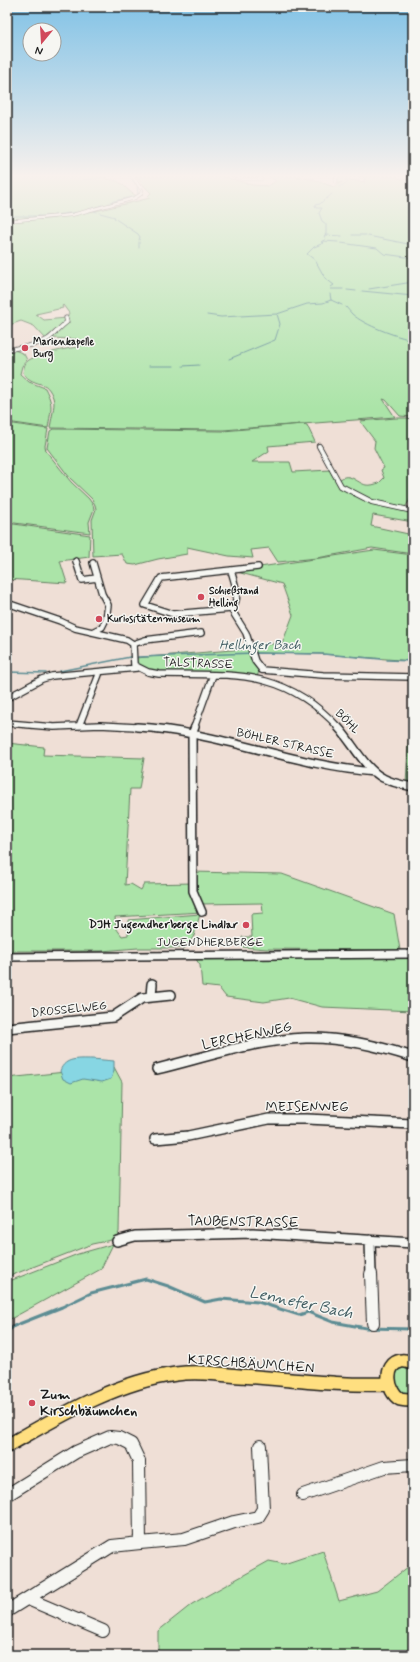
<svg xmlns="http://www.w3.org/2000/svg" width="420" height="1662" font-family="Mynerve,sans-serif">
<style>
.green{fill:#abe4a8;stroke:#648062;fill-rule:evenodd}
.water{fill:#87d6e3;stroke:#5c8c93}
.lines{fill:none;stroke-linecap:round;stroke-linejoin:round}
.stream-far2{stroke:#5c8c93;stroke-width:1}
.stream-far1{stroke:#5c8c93;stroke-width:1.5}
.stream{stroke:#5c8c93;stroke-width:3}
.minor-far6-casing{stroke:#1c1c1c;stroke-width:3.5}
.minor-far5-casing{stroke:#1c1c1c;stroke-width:5}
.minor-far4-casing{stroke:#1c1c1c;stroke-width:6}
.minor-far3-casing{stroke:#1c1c1c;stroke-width:8}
.minor-far2-casing{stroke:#1c1c1c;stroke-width:10}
.minor-far1-casing{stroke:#1c1c1c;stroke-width:12}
.minor-casing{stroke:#1c1c1c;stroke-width:14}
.major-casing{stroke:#1c1c1c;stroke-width:16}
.minor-far6{stroke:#f6f6f2;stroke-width:2.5}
.minor-far5{stroke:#f6f6f2;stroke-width:3.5}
.minor-far4{stroke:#f6f6f2;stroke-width:4.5}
.minor-far3{stroke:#f6f6f2;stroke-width:5.5}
.minor-far2{stroke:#f6f6f2;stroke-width:7}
.minor-far1{stroke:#f6f6f2;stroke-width:9}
.minor{stroke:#f6f6f2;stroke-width:12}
.major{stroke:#ffdf80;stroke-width:13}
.poi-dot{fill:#d1495b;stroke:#f6f6f2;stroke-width:1.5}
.labels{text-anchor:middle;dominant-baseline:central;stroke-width:3;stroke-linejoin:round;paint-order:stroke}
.far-poi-label{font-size:10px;font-weight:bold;fill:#1c1c1c;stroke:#f6f6f2;text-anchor:start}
.street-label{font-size:12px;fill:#1c1c1c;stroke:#f6f6f2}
.poi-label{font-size:12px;font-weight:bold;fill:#1c1c1c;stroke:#f6f6f2;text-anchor:end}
.water-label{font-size:13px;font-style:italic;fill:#415d62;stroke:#f6f6f2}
.near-street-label{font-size:14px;fill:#1c1c1c;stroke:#f6f6f2}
.near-poi-label{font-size:14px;font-weight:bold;fill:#1c1c1c;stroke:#f6f6f2;text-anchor:start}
.near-water-label{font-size:16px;font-style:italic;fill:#415d62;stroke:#f6f6f2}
</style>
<rect width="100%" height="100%" fill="#efdfd6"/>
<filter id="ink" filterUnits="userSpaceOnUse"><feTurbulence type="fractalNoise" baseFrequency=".025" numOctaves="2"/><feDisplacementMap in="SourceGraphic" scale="8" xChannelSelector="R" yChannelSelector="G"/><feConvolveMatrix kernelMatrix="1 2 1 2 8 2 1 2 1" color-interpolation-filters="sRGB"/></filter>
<g filter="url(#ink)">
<path class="green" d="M7,176h100l-3,2c4,2 9,2 13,3 7,3 12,12 20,15l-61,17 -69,7z
M135,176h86l31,9 16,1 8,-5 -8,-5h33l-4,2 15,1 22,8 8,-5h-5l1,-2 -2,-1 3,-3h10l1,4 15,2 -1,-5 -13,-1h44l6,3h12v238l-13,-1 -14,-16 -3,-1 12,18 -172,13 -173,-2c1,-7 4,-19 4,-25 0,-6 -5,-16 -10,-18 -9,-3 -15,-4 -21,-12 1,-5 1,-10 6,-13 8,-5 39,-12 49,-13l-1,-8 -28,-1 9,-11 -12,12 -12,-13 -13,-5 -14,5v-105l41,-2 52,-9 50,-12 -2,-2 3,-3zM63,305l6,8 -2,5 -23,2 -8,-6 27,-6 -1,-2z
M15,350l9,4 3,6 -5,6 -2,8 9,8 16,6c9,18 6,20 3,40l-41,-6v-62l4,-1 -4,-4v-4z
M396,418h17v77l-9,14c-17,-4 -57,-14 -65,-29 10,-9 18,3 27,5 4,1 10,-1 13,-2l5,-5 -3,-8 3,-2 -10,-20 1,-7 -15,-20z
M7,423l41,6 -3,17 1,5 25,31 18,17 4,6 1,4 -5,13 1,11 -83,-11z
M302,424l5,1 8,17 -47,4 1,5 -17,11h38l3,10 37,-2c10,28 57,34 83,41v11l-40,-7 -2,11 42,9v19l-41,-6 -55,10 -39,4 -9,-14 -18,2 2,8 -24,-2 -42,-9v7l-29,5 -23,6 -8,-1 -5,-10 -29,2 -1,-36 4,-11 -1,-4 -3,-6 -22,-21 -23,-30 3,-17 3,-2 170,2z
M7,523l83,12 -1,22 -29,4 7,22 -60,-4z
M374,550l39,5v106l-93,-7 -65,-1 -2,-9h29l11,-29 -11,-31 -49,-13z
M249,647l4,17 6,7 -2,6 -93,-4 -26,-6 -3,-9 110,-9z
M410,715h3v70l-7,-1z
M7,743l37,4 -1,8 101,3 -5,31h-9l-5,96 6,-1 10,6 3,-6 49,-1v-11l89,2 112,40 6,36 -133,-1 -25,-2v-10h10l-1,-23 12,-1 -1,-10 -62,1 2,8 -87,5 1,11 6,8 6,-1v-15l72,-6 -6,22 -9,12h-47l-37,3h-94z
M413,957v54l-91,-4 -33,-9 -25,4 -38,-5 -7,-9 -17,-2 -2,-21 -5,-7z
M114,1067l8,15 -3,150 -3,7 -24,5 -85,33v-199z
M113,1244l-12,25 -94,52v-39l71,-28z
M404,1368l9,4v20l-6,2c-13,-3 -19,-23 -3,-26z
M323,1551l16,50 38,-10 36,-28v92h-255v-24l34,-27 77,-43 15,3z"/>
<path class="water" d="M92,1059l22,2v10l-3,8 -9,3 -19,-3 -12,4 -8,-4 -3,-8c5,-14 19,-12 32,-12z"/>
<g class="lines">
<path class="stream-far2" d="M82,180l32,-4
M132,180l3,4
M339,187l9,-5 -4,-6
M326,199l6,-5
M324,200l-4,4 -5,1 1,3h6l-3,5 3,8 4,3v10l-2,2 2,3 -5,3 3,1 -10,4 -7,7 8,6 10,18 9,7 -3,2
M110,202l26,-6 2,-2 -1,-7
M86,210l16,-5
M95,210l-1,1 3,1
M100,213l15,4 -1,1 24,16 2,3 -1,3
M54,215l24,-3
M7,216h43
M325,235l17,1
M352,235h14
M368,236l45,9
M323,241l15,1
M139,242v6
M341,243l36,5 7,6 29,4
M331,289h12
M369,289l44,-7
M347,290l9,1
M362,291l51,5
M330,294l1,6 11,5
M346,307c2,2 4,5 6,7 12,11 45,23 61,26
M207,315l14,2 56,-3
M229,359l46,-19 5,-16 -3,-10 30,-10 16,-1 8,-3
M149,366h25
M183,366l16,-1"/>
<path class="stream-far1" d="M138,657l117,-4 68,1 58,5
M387,660l26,1
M60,671l70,-14
M7,672l39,1"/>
<path class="stream" d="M7,1332l7,-6 48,-19 29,-14 55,-14 22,7 37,16 16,-3 37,3 41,13 9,-3 25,10 33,6 47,1"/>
<defs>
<path id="minor-far6" d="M233,176l10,3h18
M336,182v-4l2,-2
M7,221l65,-6 63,-17 6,-4 1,-4 -10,-14"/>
<path id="minor-far5" d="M7,350c13,-3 30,-4 41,-11 7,-5 12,-12 19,-17l-1,-4"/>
<path id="minor-far4" d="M319,446l22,40 31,16 41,9"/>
<path id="minor-far3" d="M76,561l6,19 15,-2
M231,570c3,13 11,28 0,39
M7,603l53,18 15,7 52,12 6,4 1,21 14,7 11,2c75,1 125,-6 180,54
M231,609l-58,5 -28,-9 16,-27 97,-11
M231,609l15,24 9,28 7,9
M92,632l10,-5 4,-8 2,-14 -6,-11 -9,-31
M133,644l12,-4 56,-7
M262,670l61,5 90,2
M7,698l35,-19 10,-3 85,-8
M7,723l47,4 46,-2 55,3
M79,726l21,-54
M194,728l19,-53"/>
<path id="minor-far2" d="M137,727c81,4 157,39 237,45
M195,727l-3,7 1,157 9,21
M338,727c14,15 27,42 45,51 9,5 20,7 30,9
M7,957l406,-3"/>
<path id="minor-far1" d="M151,996l1,-12
M7,1028l106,-11 29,-19 29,-3
M157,1069c49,-12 98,-29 149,-31 36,-1 73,8 107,19
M155,1139l33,-3 81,-17h38l106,5
M370,1240l1,35
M117,1241l18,-5 118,-3 160,10"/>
<path id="minor" d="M371,1274l2,49
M7,1495l69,-43 34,-15 9,1 12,6 8,17 1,82 -28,3 -105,65
M303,1495l81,-28 29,-2
M140,1543l44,-4 50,-17 24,-5 5,-8 -3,-63
M28,1599l75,32"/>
<path id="major" d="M413,1363c-4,-1 -8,-3 -12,-2 -18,3 -14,31 -1,38 4,1 9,1 13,1
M7,1446c53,-30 108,-64 169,-72 21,-3 43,0 64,2 49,3 98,10 148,8"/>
</defs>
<use href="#minor-far6" class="minor-far6-casing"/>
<use href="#minor-far5" class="minor-far5-casing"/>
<use href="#minor-far4" class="minor-far4-casing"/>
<use href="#minor-far3" class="minor-far3-casing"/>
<use href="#minor-far2" class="minor-far2-casing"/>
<use href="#minor-far1" class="minor-far1-casing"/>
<use href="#minor" class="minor-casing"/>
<use href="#major" class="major-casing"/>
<use href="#minor-far6" class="minor-far6"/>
<use href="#minor-far5" class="minor-far5"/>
<use href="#minor-far4" class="minor-far4"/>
<use href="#minor-far3" class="minor-far3"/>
<use href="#minor-far2" class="minor-far2"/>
<use href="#minor-far1" class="minor-far1"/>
<use href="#minor" class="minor"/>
<use href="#major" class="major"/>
</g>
</g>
<linearGradient id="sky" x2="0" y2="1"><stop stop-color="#81c2e6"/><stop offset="0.43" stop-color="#f8f1ed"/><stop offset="1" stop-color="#f8f1ed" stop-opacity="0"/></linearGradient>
<rect width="420" height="409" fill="url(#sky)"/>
<g class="poi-dot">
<circle cx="25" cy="348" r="4"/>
<circle cx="201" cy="597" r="4"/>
<circle cx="99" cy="619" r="4"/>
<circle cx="246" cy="925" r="4"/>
<circle cx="32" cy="1403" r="4"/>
</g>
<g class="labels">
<g class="far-poi-label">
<text x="33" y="342">Marienkapelle<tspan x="33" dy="12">Burg</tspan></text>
<text x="209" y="591">Schießstand<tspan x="209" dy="12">Helling</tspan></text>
<text x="107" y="619">Kuriositätenmuseum</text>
</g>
<g class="street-label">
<text transform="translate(198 664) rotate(2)">TALSTRASSE</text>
<text transform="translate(347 722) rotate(46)">BÖHL</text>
<text transform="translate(285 744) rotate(13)">BÖHLER STRASSE</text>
<text x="210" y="943">JUGENDHERBERGE</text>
<text transform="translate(69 1010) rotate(-6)">DROSSELWEG</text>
</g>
<g class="poi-label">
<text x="238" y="925">DJH Jugendherberge Lindlar</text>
</g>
<g class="water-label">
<text x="260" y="645">Hellinger Bach</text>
</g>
<g class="near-street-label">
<text transform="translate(247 1036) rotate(-12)">LERCHENWEG</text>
<text x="307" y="1107">MEISENWEG</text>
<text transform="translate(243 1222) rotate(1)">TAUBENSTRASSE</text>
<text transform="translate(251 1364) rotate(4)">KIRSCHBÄUMCHEN</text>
</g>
<g class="near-poi-label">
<text x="40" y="1395">Zum<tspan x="40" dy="16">Kirschbäumchen</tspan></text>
</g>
<g class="near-water-label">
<text transform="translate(301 1303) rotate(12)">Lennefer Bach</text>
</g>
</g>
<rect width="420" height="1662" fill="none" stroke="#f6f6f2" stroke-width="24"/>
<rect x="12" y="12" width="396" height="1638" fill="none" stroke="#1c1c1c" stroke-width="1.5" filter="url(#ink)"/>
<g transform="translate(42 42) rotate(198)"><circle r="19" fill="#f6f6f2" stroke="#9f9f9c"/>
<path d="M0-3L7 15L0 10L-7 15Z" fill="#d1495b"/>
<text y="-6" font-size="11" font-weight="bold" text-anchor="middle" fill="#1c1c1c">N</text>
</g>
</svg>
